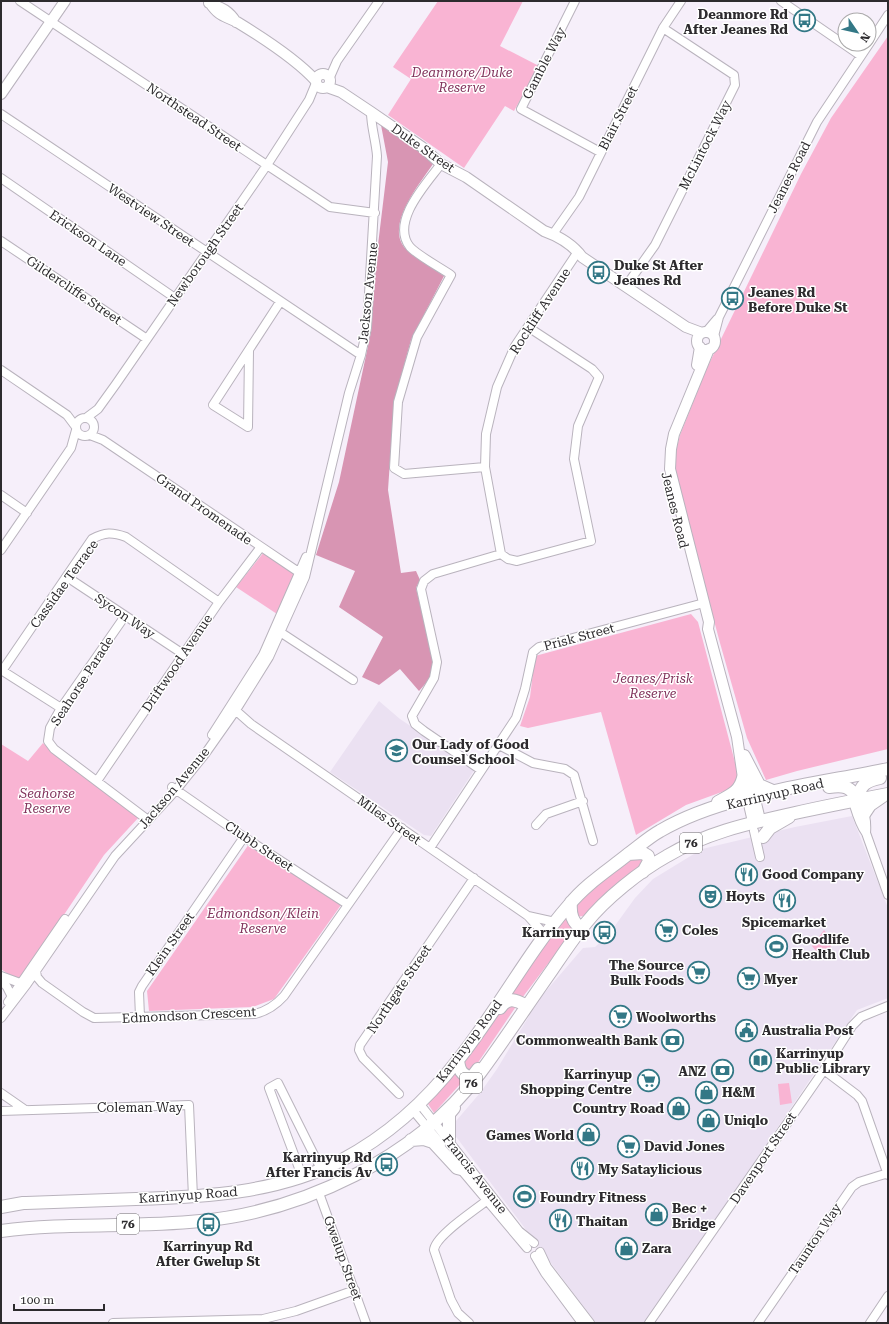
<svg xmlns="http://www.w3.org/2000/svg" width="889" height="1324" font-family="'Roboto Serif',serif">
<style>
.built{fill:#ebe1f2}
.green{fill:#f9b4d3}
.forest{fill:#d895b3}
.lines{fill:none;stroke-linecap:round;stroke-linejoin:round}
.minor-casing{stroke:#b9b3bd;stroke-width:10}
.major-casing{stroke:#b9b3bd;stroke-width:12}
.highway-casing{stroke:#b9b3bd;stroke-width:14}
.minor{stroke:#fff;stroke-width:8}
.major{stroke:#fff;stroke-width:10}
.highway{stroke:#fff;stroke-width:12}
.labels{text-anchor:middle;dominant-baseline:central;stroke-width:3;stroke-linejoin:round;paint-order:stroke}
.shield{fill:#fff;stroke:#6c6b6d;stroke-width:1}
.shield-label{font-size:12px;font-weight:bold;fill:#2d2b2e}
.poi-label{font-size:13px;font-weight:bold;fill:#2d2b2e;stroke:#fff;text-anchor:start}
.street-label{font-size:13px;fill:#2d2b2e;stroke:#fff}
.park-label{font-size:13px;font-style:italic;fill:#82335c;stroke:#fff}
</style>
<rect width="100%" height="100%" fill="#f6effa"/>
<path class="built" d="M379,701l21,18 75,50 -44,67 -7,-1 -94,-63z
M852,816l36,92v90l-31,12 -204,302 -10,11h-47l-142,-189 2,-13 24,-28 17,-24 43,-71 43,-50 12,-1 14,-13 26,-36 18,-19 49,-30 93,-22z"/>
<path class="green" d="M438,1h85l-23,45 39,20 -25,45 -9,-5 -41,62 -76,-53 23,-36 -18,-12z
M888,36v713l-91,22 -31,9 -19,-42 -27,-95 -43,-161 -3,-23 6,-24 26,-65 95,-196 30,-56z
M264,552l33,23 -17,41 -44,-29z
M691,614l7,8 43,163 -55,20 -50,30 -35,-123 -73,16 -8,-2 10,-29 5,-41z
M43,743l8,8 88,66 -35,38 -85,127 -18,-13v-225l27,17z
M249,844l92,61 -67,94 -21,8 -104,4 -2,-20z
M635,855l10,5 -1,5 -22,15 -39,36 -7,1v-16z
M563,916l12,12 -53,70 -15,-3z
M824,930c8,9 11,22 -3,27l-9,-11z
M507,1002l10,3 -44,65 -39,43 -6,-9 5,-10z
M789,1083l3,20 -12,2 -2,-21z"/>
<path class="forest" d="M381,125l54,36c-13,20 -52,65 -29,88 11,10 26,18 38,27l-33,64 -17,62 -6,88 13,83 15,-2 4,9 -4,8 16,66v22l-13,15 -19,-22 -21,16 -17,-8 21,-40 -44,-30 16,-36 -39,-16 23,-73 32,-150 6,-79 11,-91z"/>
<g class="lines">
<defs>
<path id="minor" d="M20,1l310,206 45,6
M575,1l-54,108 79,43
M781,1l80,55
M869,44l19,-29
M330,77l7,-16 42,-60
M1,114l360,241
M441,164c-15,20 -51,58 -31,83 7,8 31,21 41,28l-34,62 -19,65 -4,66 10,6 81,-7
M1,178l174,120
M553,234l26,-37 84,-169 18,-27
M1,241l146,98
M626,286l29,-41 80,-160 -1,-10 -71,-47
M706,332l11,-13
M714,336l5,-19 98,-195 52,-78
M249,351l-1,76 -35,-22 67,-103
M1,370l66,45 9,12
M76 427a9 9 0 1 1 18 0a9 9 0 1 1-18 0Z
M86,418l12,-9 18,-25 151,-219 42,-65 7,-17
M90,435l13,5 200,135
M1,495l26,18
M1,550l70,-102 5,-18
M501,554l7,5 9,2 74,-20 -17,-82 4,-33 21,-49 -7,-8 -64,-42
M501,554l-16,-87 1,-33 11,-47 18,-41 60,-90
M67,577l116,77
M125,616l-64,92 -11,20 -2,13 6,8 94,71
M277,630l76,50
M1,670l60,38
M2,671l90,-132c13,-7 20,-7 34,-2l93,65
M233,708l18,16 277,192 17,19
M212,735l51,-80 43,-98
M499,745l34,18 32,6 9,6 19,66
M481,770l-57,-39 -9,-7 -3,-8 22,-38 3,-16 -16,-73 3,-8 9,-7 68,-20
M97,781l122,-179 41,-54
M172,787l72,50 103,67
M536,825l10,-11 37,-13
M754,831l6,26
M866,833c1,-11 -1,-26 -9,-34l-3,6c3,10 6,20 12,28l22,62
M430,848l86,-130 9,-29 8,-37 6,-5 165,-44
M528,916l27,6
M36,971l1,6 5,6 41,29 11,6 161,-4c12,-3 20,-8 29,-18l118,-168
M1,976l19,7
M1,980l6,7 4,8
M8,1002l57,-83
M140,1017l-1,-25 3,-6 102,-149
M1,1018l26,-34 88,-128 61,-66 29,-36 31,-44 33,-53 36,-80 44,-184 12,-38 6,-27 10,-172c-1,-15 -6,-29 -6,-44
M824,1070l33,25 5,6 26,74
M1,1093l23,16
M399,1094l-36,-36 -4,-8 1,-5 114,-167
M419,1103l100,128 15,12
M412,1109l29,35
M1,1111l188,-6 4,92
M458,1166l69,82
M302,1176l-33,-88 9,-5 43,86
M319,1193l47,130
M540,1252l7,15 43,56
M535,1256l10,17 37,50
M113,1323l150,-4 33,-8 59,-21
M469,1323l-11,-10 -7,-13 -17,-50c1,-15 45,-42 57,-53
M649,1323l175,-253 28,-44 9,-9 27,-11
M758,1323l94,-136 7,-5 29,-9
M870,1323l18,-27"/>
<path id="major" d="M209,3c13,5 19,7 27,19
M210,3c10,14 13,12 27,19 23,14 61,39 79,59
M316 81a7 7 0 1 1 14 0a7 7 0 1 1-14 0Z
M327,87l14,5 30,20 51,35 19,17 25,13 78,54c14,5 29,14 38,26l104,70 16,6
M1,94l64,-93
M697 341a9 9 0 1 1 18 0a9 9 0 1 1-18 0Z
M709,349l-35,85 -3,15 -1,20 39,153 -1,7 29,108 6,41 10,44
M697,365l3,-18
M748,770l12,50"/>
<path id="highway" d="M744,756l15,29 16,7
M829,787c14,-2 22,-1 28,12
M857,799c4,-14 8,-18 23,-21
M718,802c12,-7 21,-9 25,-24
M864,814l6,-9 13,-9
M763,837l7,-9 19,-11
M628,854l15,-1 5,3 1,5 -6,11
M571,902c-1,12 1,20 11,27
M500,1008c8,-12 16,-8 27,-2
M458,1060c1,9 3,16 14,17l6,-8
M411,1140l13,-1 9,3 24,26 4,1
M449,1140v-26l5,-6
M1,1207l22,-4c38,-1 76,-3 113,-4 70,-2 142,-6 206,-39 45,-24 85,-60 116,-100 40,-50 69,-107 111,-155 16,-20 38,-34 58,-50 11,-8 22,-18 33,-24 63,-37 157,-47 228,-62
M1,1231c66,-9 133,-3 199,-10 55,-5 106,-21 155,-46 48,-24 93,-59 125,-102 25,-34 48,-69 72,-103 11,-16 22,-33 34,-47 19,-24 54,-52 81,-67 40,-24 84,-33 128,-43 31,-7 62,-13 93,-19"/>
</defs>
<use href="#minor" class="minor-casing"/>
<use href="#major" class="major-casing"/>
<use href="#highway" class="highway-casing"/>
<use href="#minor" class="minor"/>
<use href="#major" class="major"/>
<use href="#highway" class="highway"/>
</g>
<defs>
<symbol id="bus-ring" viewBox="-11 -11 22 22"><circle r="9.5" fill="#fff" stroke="#337886" stroke-width="1.5"/><path d="M-5-6H5V4H4V6H2V4H-2V6H-4V4H-5ZM-3.5-4V0h7V-4ZM-3.5 1.2v1.5H-2V1.2ZM2 1.2v1.5H3.5V1.2Z" fill="#337886"/></symbol>
<symbol id="school-ring" viewBox="-11 -11 22 22"><circle r="9.5" fill="#fff" stroke="#337886" stroke-width="1.5"/><path d="M0-5L7-2L0 1L-7-2ZM-4 1L0 2.5L4 1V4Q0 6-4 4Z" fill="#337886"/></symbol>
<symbol id="restaurant-ring" viewBox="-11 -11 22 22"><circle r="9.5" fill="#fff" stroke="#337886" stroke-width="1.5"/><path d="M-5-6h1v4h1v-4h1v4h1v-4h1v5L-1.5 .5V6h-2V.5L-5-1ZM5-6V6H3V1.5H1.5Q1.5-4 5-6Z" fill="#337886"/></symbol>
<symbol id="theatre-ring" viewBox="-11 -11 22 22"><circle r="9.5" fill="#fff" stroke="#337886" stroke-width="1.5"/><path d="M-5-5.5Q0-4 5-5.5V0Q5 5 0 6Q-5 5-5 0ZM-3.3-2.5H-1v1.5H-3.3ZM1-2.5H3.3v1.5H1ZM-2.8 1Q0 5.5 2.8 1Z" fill="#337886"/></symbol>
<symbol id="supermarket-ring" viewBox="-11 -11 22 22"><circle r="9.5" fill="#fff" stroke="#337886" stroke-width="1.5"/><path d="M-6-5.5h2.5l.6 2H6L4.5 2H-2.5L-4.4-4H-6ZM-1.5 3.2a1.3 1.3 0 1 0 .1 0ZM3 3.2a1.3 1.3 0 1 0 .1 0Z" fill="#337886"/></symbol>
<symbol id="stadium-ring" viewBox="-11 -11 22 22"><circle r="9.5" fill="#fff" stroke="#337886" stroke-width="1.5"/><path d="M0-5a6.5 5 0 1 0 0 10a6.5 5 0 1 0 0-10ZM-3.5-1.8h7v3.6h-7Z" fill="#337886"/></symbol>
<symbol id="civic-ring" viewBox="-11 -11 22 22"><circle r="9.5" fill="#fff" stroke="#337886" stroke-width="1.5"/><path d="M-.6-6.5H3V-4.5H.6V-3L4-1V1h2V6H-6V1h2V-1L-.6-3ZM-1.2 2.5V6h2.4V2.5Z" fill="#337886"/></symbol>
<symbol id="bank-ring" viewBox="-11 -11 22 22"><circle r="9.5" fill="#fff" stroke="#337886" stroke-width="1.5"/><path d="M-6-4H6V4H-6ZM0-2.3a2.3 2.3 0 1 0 0 4.6a2.3 2.3 0 1 0 0-4.6Z" fill="#337886"/></symbol>
<symbol id="library-ring" viewBox="-11 -11 22 22"><circle r="9.5" fill="#fff" stroke="#337886" stroke-width="1.5"/><path d="M-6-4Q-3-5.5-.7-3.5V5Q-3 3-6 4ZM6-4Q3-5.5 .7-3.5V5Q3 3 6 4Z" fill="#337886"/></symbol>
<symbol id="shop-ring" viewBox="-11 -11 22 22"><circle r="9.5" fill="#fff" stroke="#337886" stroke-width="1.5"/><path d="M-5-2.5h2.3a2.7 3.5 0 0 1 5.4 0H5L5.5 6h-11ZM-1.5-2.5h3a1.5 2.3 0 0 0-3 0Z" fill="#337886"/></symbol>
</defs>
<g fill-rule="evenodd">
<use href="#bus-ring" x="792" y="8" width="25" height="25"/>
<use href="#bus-ring" x="586" y="260" width="25" height="25"/>
<use href="#bus-ring" x="720" y="286" width="25" height="25"/>
<use href="#school-ring" x="384" y="738" width="25" height="25"/>
<use href="#restaurant-ring" x="734" y="862" width="25" height="25"/>
<use href="#theatre-ring" x="698" y="884" width="25" height="25"/>
<use href="#restaurant-ring" x="772" y="888" width="25" height="25"/>
<use href="#supermarket-ring" x="654" y="918" width="25" height="25"/>
<use href="#bus-ring" x="592" y="920" width="25" height="25"/>
<use href="#stadium-ring" x="764" y="934" width="25" height="25"/>
<use href="#supermarket-ring" x="686" y="960" width="25" height="25"/>
<use href="#supermarket-ring" x="736" y="966" width="25" height="25"/>
<use href="#supermarket-ring" x="608" y="1004" width="25" height="25"/>
<use href="#civic-ring" x="734" y="1018" width="25" height="25"/>
<use href="#bank-ring" x="660" y="1028" width="25" height="25"/>
<use href="#library-ring" x="748" y="1048" width="25" height="25"/>
<use href="#bank-ring" x="710" y="1058" width="25" height="25"/>
<use href="#supermarket-ring" x="636" y="1068" width="25" height="25"/>
<use href="#shop-ring" x="694" y="1080" width="25" height="25"/>
<use href="#shop-ring" x="666" y="1096" width="25" height="25"/>
<use href="#shop-ring" x="696" y="1108" width="25" height="25"/>
<use href="#shop-ring" x="576" y="1122" width="25" height="25"/>
<use href="#supermarket-ring" x="616" y="1134" width="25" height="25"/>
<use href="#bus-ring" x="374" y="1152" width="25" height="25"/>
<use href="#restaurant-ring" x="570" y="1156" width="25" height="25"/>
<use href="#stadium-ring" x="512" y="1184" width="25" height="25"/>
<use href="#shop-ring" x="644" y="1202" width="25" height="25"/>
<use href="#restaurant-ring" x="548" y="1208" width="25" height="25"/>
<use href="#bus-ring" x="196" y="1212" width="25" height="25"/>
<use href="#shop-ring" x="614" y="1236" width="25" height="25"/>
</g>
<g class="labels">
<g class="shield">
<rect x="680" y="833" width="22" height="20" rx="3"/>
<rect x="460" y="1073" width="22" height="20" rx="3"/>
<rect x="117" y="1214" width="22" height="20" rx="3"/>
</g>
<g class="shield-label">
<text x="691" y="843">76</text>
<text x="471" y="1083">76</text>
<text x="128" y="1224">76</text>
</g>
<g class="poi-label">
<text x="788" y="14" text-anchor="end">Deanmore Rd<tspan x="788" dy="15">After Jeanes Rd</tspan></text>
<text x="614" y="265">Duke St After<tspan x="614" dy="15">Jeanes Rd</tspan></text>
<text x="748" y="292">Jeanes Rd<tspan x="748" dy="15">Before Duke St</tspan></text>
<text x="412" y="744">Our Lady of Good<tspan x="412" dy="15">Counsel School</tspan></text>
<text x="762" y="874">Good Company</text>
<text x="726" y="896">Hoyts</text>
<text x="784" y="922" text-anchor="middle">Spicemarket</text>
<text x="682" y="930">Coles</text>
<text x="590" y="932" text-anchor="end">Karrinyup</text>
<text x="792" y="939">Goodlife<tspan x="792" dy="15">Health Club</tspan></text>
<text x="684" y="965" text-anchor="end">The Source<tspan x="684" dy="15">Bulk Foods</tspan></text>
<text x="764" y="979">Myer</text>
<text x="636" y="1017">Woolworths</text>
<text x="762" y="1030">Australia Post</text>
<text x="658" y="1040" text-anchor="end">Commonwealth Bank</text>
<text x="776" y="1053">Karrinyup<tspan x="776" dy="15">Public Library</tspan></text>
<text x="706" y="1071" text-anchor="end">ANZ</text>
<text x="632" y="1074" text-anchor="end">Karrinyup<tspan x="632" dy="15">Shopping Centre</tspan></text>
<text x="722" y="1092">H&amp;M</text>
<text x="664" y="1108" text-anchor="end">Country Road</text>
<text x="724" y="1120">Uniqlo</text>
<text x="574" y="1135" text-anchor="end">Games World</text>
<text x="644" y="1146">David Jones</text>
<text x="372" y="1157" text-anchor="end">Karrinyup Rd<tspan x="372" dy="15">After Francis Av</tspan></text>
<text x="598" y="1169">My Sataylicious</text>
<text x="540" y="1197">Foundry Fitness</text>
<text x="672" y="1208">Bec +<tspan x="672" dy="15">Bridge</tspan></text>
<text x="576" y="1221">Thaitan</text>
<text x="208" y="1246" text-anchor="middle">Karrinyup Rd<tspan x="208" dy="15">After Gwelup St</tspan></text>
<text x="642" y="1248">Zara</text>
</g>
<g class="street-label">
<text transform="translate(544 63) rotate(-63)">Gamble Way</text>
<text transform="translate(194 117) rotate(34)">Northstead Street</text>
<text transform="translate(618 118) rotate(-63)">Blair Street</text>
<text transform="translate(705 145) rotate(-63)">McLintock Way</text>
<text transform="translate(423 148) rotate(35)">Duke Street</text>
<text transform="translate(789 177) rotate(-63)">Jeanes Road</text>
<text transform="translate(151 215) rotate(34)">Westview Street</text>
<text transform="translate(88 238) rotate(34)">Erickson Lane</text>
<text transform="translate(205 255) rotate(-55)">Newborough Street</text>
<text transform="translate(74 290) rotate(34)">Gildercliffe Street</text>
<text transform="translate(368 293) rotate(-84)">Jackson Avenue</text>
<text transform="translate(540 311) rotate(-57)">Rockliff Avenue</text>
<text transform="translate(204 509) rotate(35)">Grand Promenade</text>
<text transform="translate(675 510) rotate(76)">Jeanes Road</text>
<text transform="translate(64 584) rotate(-54)">Cassidae Terrace</text>
<text transform="translate(125 616) rotate(34)">Sycon Way</text>
<text transform="translate(579 637) rotate(-15)">Prisk Street</text>
<text transform="translate(177 663) rotate(-56)">Driftwood Avenue</text>
<text transform="translate(82 681) rotate(-57)">Seahorse Parade</text>
<text transform="translate(174 788) rotate(-50)">Jackson Avenue</text>
<text transform="translate(775 794) rotate(-13)">Karrinyup Road</text>
<text transform="translate(389 820) rotate(35)">Miles Street</text>
<text transform="translate(259 846) rotate(34)">Clubb Street</text>
<text transform="translate(170 944) rotate(-55)">Klein Street</text>
<text transform="translate(399 989) rotate(-56)">Northgate Street</text>
<text transform="translate(189 1015) rotate(-3)">Edmondson Crescent</text>
<text transform="translate(469 1041) rotate(-53)">Karrinyup Road</text>
<text x="140" y="1107">Coleman Way</text>
<text transform="translate(763 1158) rotate(-56)">Davenport Street</text>
<text transform="translate(475 1174) rotate(52)">Francis Avenue</text>
<text transform="translate(188 1195) rotate(-4)">Karrinyup Road</text>
<text transform="translate(815 1239) rotate(-56)">Taunton Way</text>
<text transform="translate(343 1258) rotate(70)">Gwelup Street</text>
</g>
<g class="park-label">
<text x="462" y="72">Deanmore/Duke<tspan x="462" dy="15">Reserve</tspan></text>
<text x="653" y="678">Jeanes/Prisk<tspan x="653" dy="15">Reserve</tspan></text>
<text x="47" y="793">Seahorse<tspan x="47" dy="15">Reserve</tspan></text>
<text x="263" y="913">Edmondson/Klein<tspan x="263" dy="15">Reserve</tspan></text>
</g>
</g>
<rect width="889" height="1324" fill="none" stroke="#2d2b2e" stroke-width="4"/>
<g transform="translate(857 32) rotate(124)"><circle r="19" fill="#ffffff" stroke="#abaaab"/>
<path d="M0-3L7 15L0 10L-7 15Z" fill="#337886"/>
<text y="-6" font-size="11" font-weight="bold" text-anchor="middle" fill="#2d2b2e">N</text>
</g>
<path d="M14 1304v6h90v-6" fill="none" stroke="#2d2b2e" stroke-width="2"/>
<text x="20" y="1304" font-size="12" fill="#2d2b2e" stroke="#ffffff" stroke-width="3" paint-order="stroke">100 m</text>
</svg>
